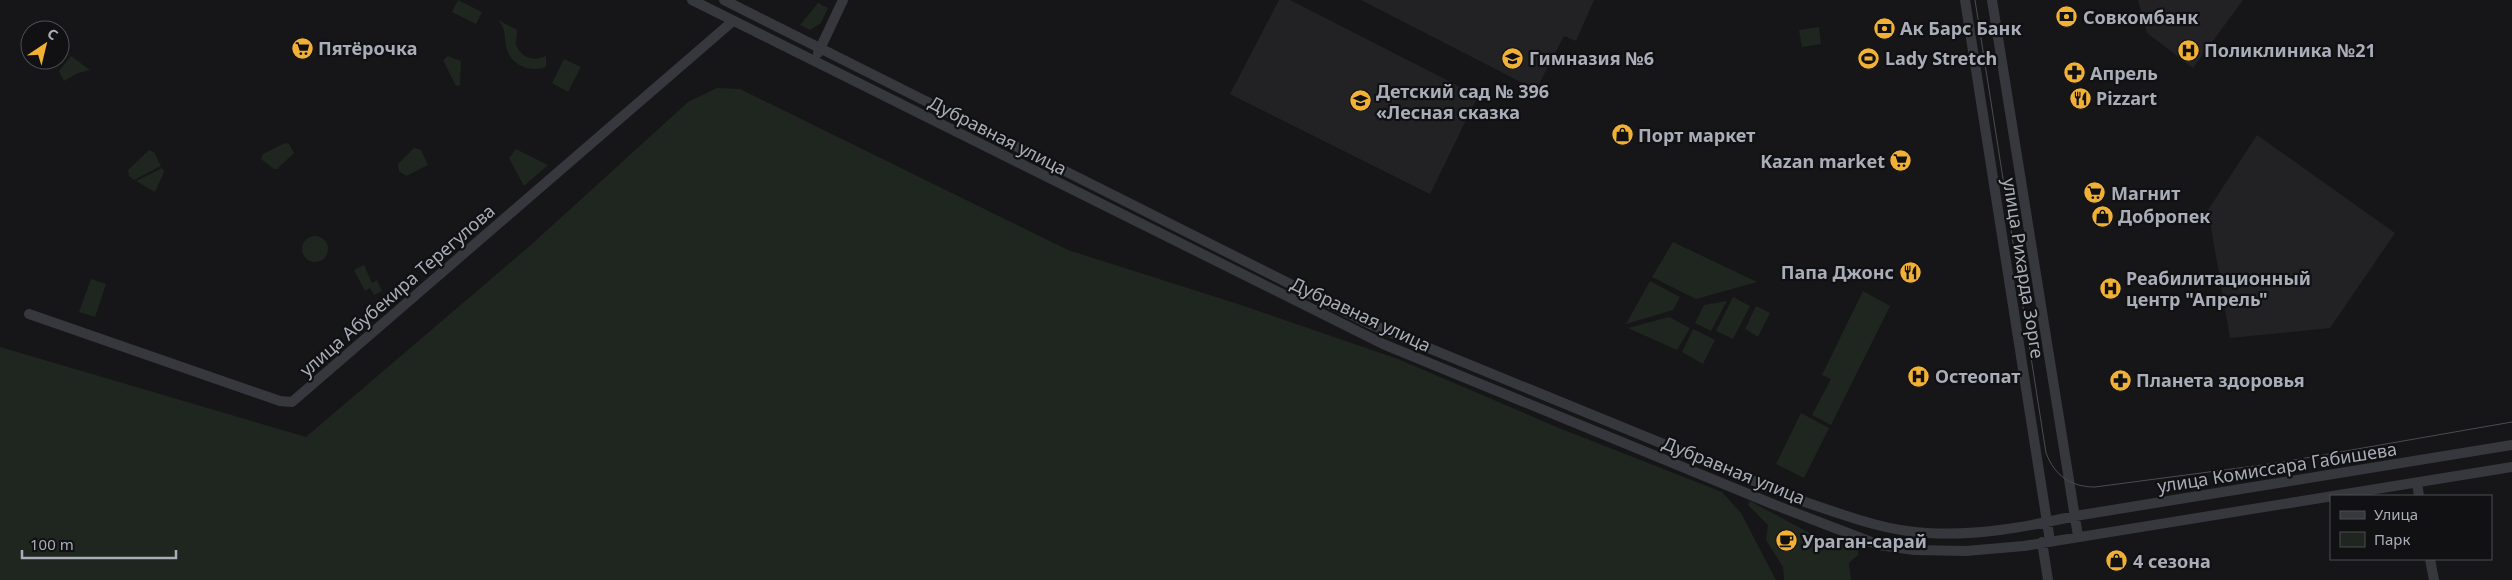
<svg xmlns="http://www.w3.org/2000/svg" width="2512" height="580" font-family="'Noto Sans',sans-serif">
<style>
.built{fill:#222225}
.green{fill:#1e261f}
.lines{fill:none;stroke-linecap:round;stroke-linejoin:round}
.minor{stroke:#37383d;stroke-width:10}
.tram{stroke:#4a4c52;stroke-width:1}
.labels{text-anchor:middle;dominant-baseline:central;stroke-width:4.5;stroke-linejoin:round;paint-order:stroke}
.poi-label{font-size:18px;font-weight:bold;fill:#a8adb8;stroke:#111113;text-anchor:start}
.street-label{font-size:18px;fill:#a8adb8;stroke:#111113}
</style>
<rect width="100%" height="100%" fill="#161618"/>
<path class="built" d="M1279,0h11l188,96 -48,98 -200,-100z
M1361,0h233l-18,41 -12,-5 -28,54z
M2138,0h105l-50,68 -46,-35z
M2257,135l138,98 -65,95 -100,10 -22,-128z"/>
<path class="green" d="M458,0l24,12 -6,12 -24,-12z
M818,3l10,5 -7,15 -11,7 -10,-5z
M498,20l19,10 -1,15c6,13 17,17 30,11v11c-16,6 -37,-2 -40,-21 -2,-11 0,-17 -8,-26z
M1819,27l2,17 -19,3 -3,-17z
M71,56l19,14 -12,3 -14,8 -5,-10z
M448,56l13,5 -1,24 -4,1 -13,-26z
M564,59l17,8 -13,25 -16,-9z
M717,88l23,1 328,161 173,55 157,54 161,69 163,64 19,21 35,67h-1776v-233l306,90 226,-193 156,-142z
M285,143l4,1 5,9 -17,16h-3l-13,-10 2,-5z
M414,148l7,2 7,15 -22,11 -7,-5 -1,-7z
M516,149l32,16 -24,21 -15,-28z
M149,150l5,2 7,14 -27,14 -5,-4 -1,-6z
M162,168l2,4 -9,20 -19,-11z
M302 249a13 13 0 1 1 26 0a13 13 0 1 1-26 0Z
M1673,242l84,40 -61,17 -44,-22z
M364,265l8,18 5,-3 5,11 -8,4 -4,-7 -5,3 -11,-21z
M91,279l15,5 -11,33 -16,-5z
M1650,281l30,16 -7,13 -47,14z
M1863,291l27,15 -59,119 -19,-10 19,-36 -9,-4z
M1733,297l17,9 -17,33 -17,-8z
M1727,301l-16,30 -16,-8 9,-18z
M1756,306l14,7 -12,24 -13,-8z
M1669,317l21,11 -13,22 -49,-22z
M1693,329l22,11 -12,24 -21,-12z
M1801,413l28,15 -25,50 -28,-14z
M1750,501l67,36 41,11v7l-9,8 2,17h-67l-1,-13 -17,-27 2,-15 -20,-20z"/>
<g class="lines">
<path class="minor" d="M692,0l691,344 392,161 104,40 35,5 52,1 58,-5 488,-79
M724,0l646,324 435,178c39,13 80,29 122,31 51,3 99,-6 148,-17l437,-71
M1965,0l85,541
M1992,0l86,536
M818,53l25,-53
M29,314l251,87 12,1 441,-381
M2417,483l2,13
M2042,542l6,38
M2430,559l4,21"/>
<path class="tram" d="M1975,0l71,453c9,23 25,34 49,34l182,-24 235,-41"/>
</g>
<defs>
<symbol id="bank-disc" viewBox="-11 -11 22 22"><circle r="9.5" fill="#f2b134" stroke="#111113"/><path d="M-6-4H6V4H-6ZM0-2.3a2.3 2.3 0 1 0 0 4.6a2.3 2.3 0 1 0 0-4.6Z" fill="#111"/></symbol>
<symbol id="supermarket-disc" viewBox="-11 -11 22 22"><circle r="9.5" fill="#f2b134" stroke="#111113"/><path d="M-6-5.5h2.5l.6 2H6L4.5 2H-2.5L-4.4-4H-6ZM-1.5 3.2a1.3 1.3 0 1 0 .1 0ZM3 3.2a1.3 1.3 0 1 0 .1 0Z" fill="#111"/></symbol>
<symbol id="hospital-disc" viewBox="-11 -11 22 22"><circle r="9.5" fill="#f2b134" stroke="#111113"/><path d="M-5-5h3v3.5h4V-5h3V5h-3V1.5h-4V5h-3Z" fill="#111"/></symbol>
<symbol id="school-disc" viewBox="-11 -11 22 22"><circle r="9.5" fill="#f2b134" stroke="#111113"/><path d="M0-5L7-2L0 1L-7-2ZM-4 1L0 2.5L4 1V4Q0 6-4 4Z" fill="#111"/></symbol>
<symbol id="stadium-disc" viewBox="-11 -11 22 22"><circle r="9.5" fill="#f2b134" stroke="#111113"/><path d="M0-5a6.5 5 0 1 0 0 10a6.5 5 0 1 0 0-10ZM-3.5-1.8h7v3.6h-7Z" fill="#111"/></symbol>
<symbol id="pharmacy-disc" viewBox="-11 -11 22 22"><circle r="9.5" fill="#f2b134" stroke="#111113"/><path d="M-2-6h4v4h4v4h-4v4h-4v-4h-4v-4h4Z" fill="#111"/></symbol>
<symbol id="restaurant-disc" viewBox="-11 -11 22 22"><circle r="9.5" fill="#f2b134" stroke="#111113"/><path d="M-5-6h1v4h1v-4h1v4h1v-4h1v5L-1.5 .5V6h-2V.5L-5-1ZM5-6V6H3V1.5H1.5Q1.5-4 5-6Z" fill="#111"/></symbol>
<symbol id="shop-disc" viewBox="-11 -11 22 22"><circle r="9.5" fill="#f2b134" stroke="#111113"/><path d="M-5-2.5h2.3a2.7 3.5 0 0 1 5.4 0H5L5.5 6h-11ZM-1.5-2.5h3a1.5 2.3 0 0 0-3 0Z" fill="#111"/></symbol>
<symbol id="cafe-disc" viewBox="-11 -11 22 22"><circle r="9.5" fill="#f2b134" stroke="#111113"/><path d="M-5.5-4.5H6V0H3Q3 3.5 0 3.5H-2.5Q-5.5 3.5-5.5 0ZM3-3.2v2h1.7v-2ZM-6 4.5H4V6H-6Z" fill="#111"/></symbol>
</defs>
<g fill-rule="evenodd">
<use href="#bank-disc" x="2054" y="4" width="25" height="25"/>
<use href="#bank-disc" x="1872" y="16" width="25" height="25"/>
<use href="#supermarket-disc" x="290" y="36" width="25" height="25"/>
<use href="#hospital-disc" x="2176" y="38" width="25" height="25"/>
<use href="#school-disc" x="1500" y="46" width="25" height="25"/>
<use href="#stadium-disc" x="1856" y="46" width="25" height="25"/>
<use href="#pharmacy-disc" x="2062" y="60" width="25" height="25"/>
<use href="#restaurant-disc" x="2068" y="86" width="25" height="25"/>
<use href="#school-disc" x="1348" y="88" width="25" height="25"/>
<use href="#shop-disc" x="1610" y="122" width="25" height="25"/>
<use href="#supermarket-disc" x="1888" y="148" width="25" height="25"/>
<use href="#supermarket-disc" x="2082" y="180" width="25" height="25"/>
<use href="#shop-disc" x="2090" y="204" width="25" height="25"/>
<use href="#restaurant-disc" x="1898" y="260" width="25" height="25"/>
<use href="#hospital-disc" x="2098" y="276" width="25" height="25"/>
<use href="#hospital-disc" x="1906" y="364" width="25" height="25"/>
<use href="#pharmacy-disc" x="2108" y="368" width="25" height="25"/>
<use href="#cafe-disc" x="1774" y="528" width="25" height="25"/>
<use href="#shop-disc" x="2104" y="548" width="25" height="25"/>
</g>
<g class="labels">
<g class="poi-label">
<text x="2083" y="17">Совкомбанк</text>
<text x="1900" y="28">Ак Барс Банк</text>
<text x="318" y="48">Пятёрочка</text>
<text x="2204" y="50">Поликлиника №21</text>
<text x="1529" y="58">Гимназия №6</text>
<text x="1885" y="58">Lady Stretch</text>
<text x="2090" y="73">Апрель</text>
<text x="1376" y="91">Детский сад № 396<tspan x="1376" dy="21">«Лесная сказка</tspan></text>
<text x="2096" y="98">Pizzart</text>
<text x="1638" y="135">Порт маркет</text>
<text x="1885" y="161" text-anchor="end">Kazan market</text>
<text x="2111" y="193">Магнит</text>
<text x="2118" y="216">Добропек</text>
<text x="1894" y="272" text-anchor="end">Папа Джонс</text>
<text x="2126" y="278">Реабилитационный<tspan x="2126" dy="21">центр "Апрель"</tspan></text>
<text x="1935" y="376">Остеопат</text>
<text x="2136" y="380">Планета здоровья</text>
<text x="1802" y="541">Ураган-сарай</text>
<text x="2133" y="561">4 сезона</text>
</g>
<g class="street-label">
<text transform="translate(998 135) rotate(27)">Дубравная улица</text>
<text transform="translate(2024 268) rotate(81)">улица Рихарда Зорге</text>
<text transform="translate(397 290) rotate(-41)">улица Абубекира Терегулова</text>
<text transform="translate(1361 314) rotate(25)">Дубравная улица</text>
<text transform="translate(2277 467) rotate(-9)">улица Комиссара Габишева</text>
<text transform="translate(1734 470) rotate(22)">Дубравная улица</text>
</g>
</g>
<rect x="2330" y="495" width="162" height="65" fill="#111113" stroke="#4d4f55"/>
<rect x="2340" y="511" width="25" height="8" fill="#37383d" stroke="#4d4f55"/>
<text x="2374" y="520" font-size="15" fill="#a8adb8">Улица</text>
<rect x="2340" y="532" width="25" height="15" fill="#1e261f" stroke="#4d4f55"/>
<text x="2374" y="545" font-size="15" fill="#a8adb8">Парк</text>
<g transform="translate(45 45) rotate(35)"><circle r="24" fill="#111113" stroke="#4d4f55"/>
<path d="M0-4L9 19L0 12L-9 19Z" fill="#f2b134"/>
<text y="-8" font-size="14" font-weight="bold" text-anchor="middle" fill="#a8adb8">С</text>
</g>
<path d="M22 550v8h154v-8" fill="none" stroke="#a8adb8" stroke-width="2.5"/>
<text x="30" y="550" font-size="15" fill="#a8adb8" stroke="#111113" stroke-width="4" paint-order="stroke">100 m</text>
</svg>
